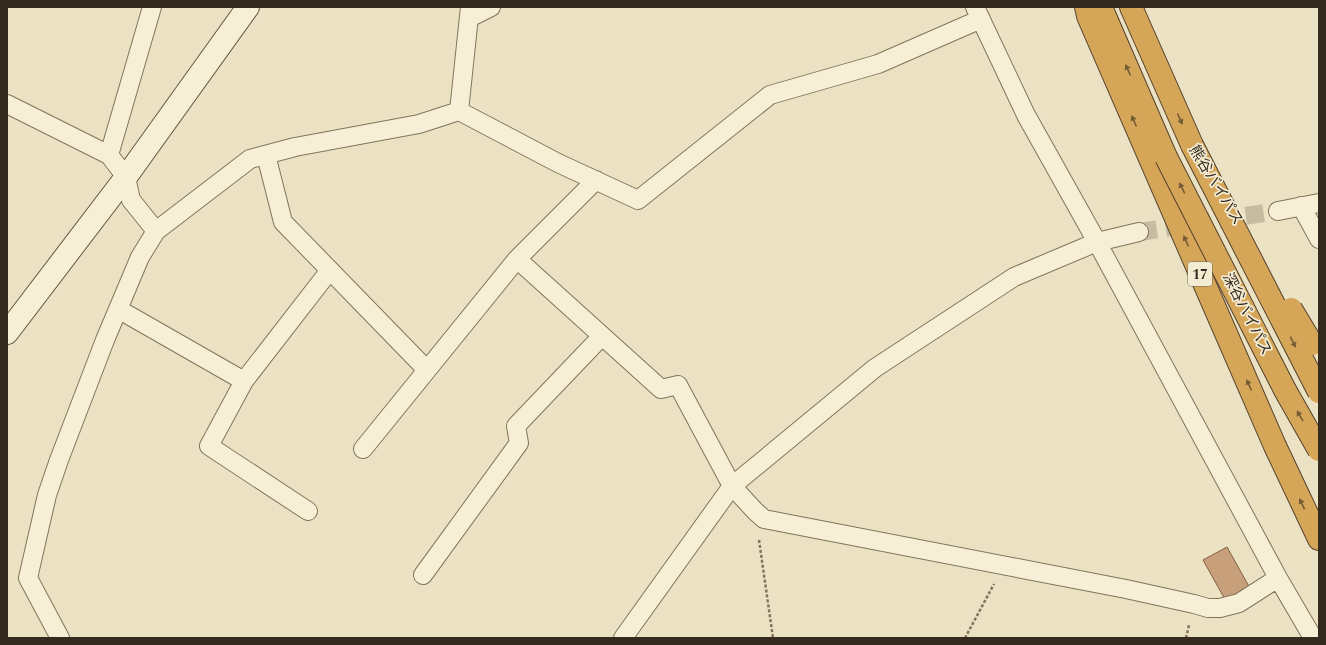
<svg xmlns="http://www.w3.org/2000/svg" width="1326" height="645" font-family="Spectral,'Noto Sans JP',serif">
<style>
.building{fill:#c79f7b;stroke:#825f42}
.lines{fill:none;stroke-linecap:round;stroke-linejoin:round}
.street-tunnel{stroke:#c7bca2;stroke-width:18;stroke-dasharray:18 9;stroke-linecap:butt}
.street-casing{stroke:#84735b;stroke-width:20}
.secondary-casing{stroke:#66543e;stroke-width:24}
.highway-casing{stroke:#52412f;stroke-width:24}
.path{stroke:#84735b;stroke-width:2.5;stroke-dasharray:3 2;stroke-linecap:butt}
.street{stroke:#f7efd5;stroke-width:18}
.secondary{stroke:#f7efd5;stroke-width:22}
.highway{stroke:#d6a658;stroke-width:22}
.highway-bridge-casing{stroke:#52412f;stroke-width:24;stroke-linecap:butt}
.highway-bridge{stroke:#d6a658;stroke-width:22}
.oneway{fill:#755c35}
.labels{text-anchor:middle;dominant-baseline:central;stroke-width:3.5;stroke-linejoin:round;paint-order:stroke}
.shield{fill:#f3ebd2;stroke:#6e6454;stroke-width:1}
.shield-label{font-size:14px;font-weight:bold;fill:#352a1e}
.street-label{font-size:15px;fill:#352a1e;stroke:#f3ebd2}
</style>
<rect width="100%" height="100%" fill="#ebe1c3"/>
<path class="building" d="M1227,547l24,43 -24,13 -24,-43z"/>
<g class="lines">
<path class="street-tunnel" d="M1139,232l139,-21"/>
<defs>
<path id="street" d="M470,7l-11,104 99,52 80,37 132,-105 108,-31 103,-45
M975,7l51,108 71,127 181,336 35,60
M469,18l22,-11
M7,104l102,51
M266,155l17,67 144,148
M1301,206l18,33
M1278,211l41,-8
M156,231l94,-72 45,-12 124,-23 40,-13
M517,259l144,130 17,-4 54,101 23,25 9,8 362,70 68,15 14,4h12l19,-5 39,-25
M118,309l126,72
M363,449l154,-190 79,-79
M308,511l-99,-65 35,-65 86,-111
M423,575l96,-132 -3,-17 86,-90
M60,638l-32,-60 19,-83 12,-35 46,-120 35,-83 16,-26 -25,-31 -5,-23 -17,-22 43,-148
M623,638l109,-152 143,-118 139,-91 83,-35 42,-10"/>
<path id="secondary" d="M7,333l119,-156 122,-170"/>
<path id="highway" d="M1086,7l2,9 187,430 44,93
M1101,7l65,150
M1131,7l61,138"/>
</defs>
<use href="#street" class="street-casing"/>
<use href="#secondary" class="secondary-casing"/>
<use href="#highway" class="highway-casing"/>
<path class="path" d="M759,540l14,98
M965,638l29,-54
M1186,638l3,-13"/>
<use href="#street" class="street"/>
<use href="#secondary" class="secondary"/>
<use href="#highway" class="highway"/>
<defs>
<path id="highway-bridge" d="M1192,145l127,247
M1166,157l119,233 34,60
M1291,309l21,35"/>
</defs>
<use href="#highway-bridge" class="highway-bridge-casing"/>
<use href="#highway-bridge" class="highway-bridge"/>
</g>
<defs><path id="oneway-solid" d="M-6-.8H1V-3.2L6.5 0L1 3.2V.8H-6Z"/></defs>
<g class="oneway">
<use href="#oneway-solid" transform="translate(1128 70) rotate(-114)"/>
<use href="#oneway-solid" transform="translate(1180 119) rotate(66)"/>
<use href="#oneway-solid" transform="translate(1134 121) rotate(-114)"/>
<use href="#oneway-solid" transform="translate(1182 188) rotate(-117)"/>
<use href="#oneway-solid" transform="translate(1186 241) rotate(-114)"/>
<use href="#oneway-solid" transform="translate(1293 342) rotate(63)"/>
<use href="#oneway-solid" transform="translate(1249 385) rotate(-114)"/>
<use href="#oneway-solid" transform="translate(1300 416) rotate(-120)"/>
<use href="#oneway-solid" transform="translate(1302 504) rotate(-115)"/>
</g>
<g class="labels">
<rect class="shield" x="1188" y="262" width="24" height="24" rx="3"/>
<g class="shield-label">
<text x="1200" y="274">17</text>
</g>
<g class="street-label">
<text transform="translate(1216 185) rotate(59)">熊谷バイパス</text>
<text transform="translate(1247 314) rotate(63)">深谷バイパス</text>
</g>
</g>
<rect width="1326" height="645" fill="none" stroke="#352a1e" stroke-width="16"/>
</svg>
